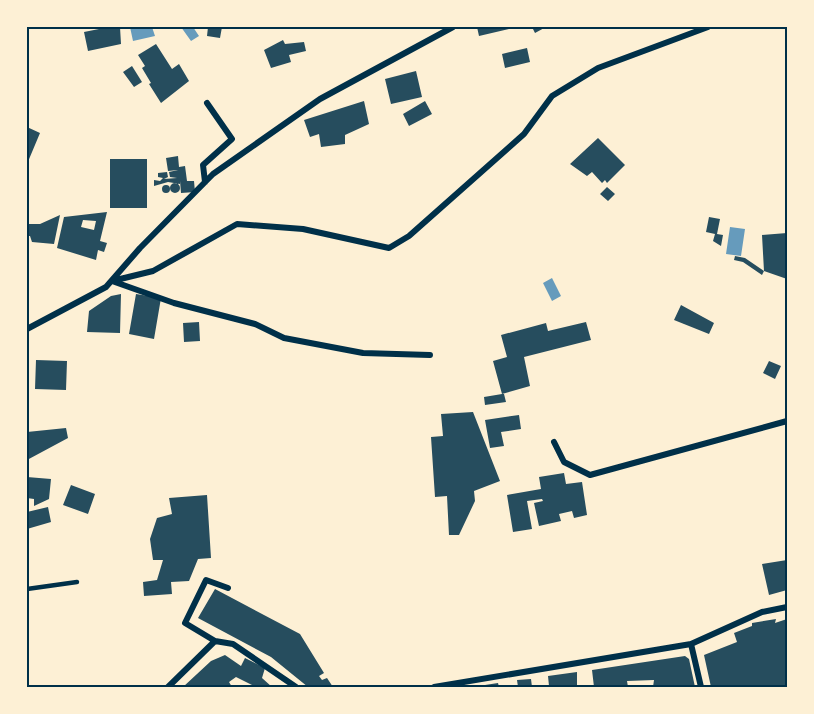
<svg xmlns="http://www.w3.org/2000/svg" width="814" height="714" font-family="'Exo 2',sans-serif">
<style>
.water{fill:#669bbc}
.building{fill:#264d5e;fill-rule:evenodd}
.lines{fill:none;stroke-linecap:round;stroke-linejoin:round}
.service{stroke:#003049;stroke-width:4.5}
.minor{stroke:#003049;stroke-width:6}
.neatline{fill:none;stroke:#003049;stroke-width:2}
</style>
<rect width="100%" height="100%" fill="#fdf0d5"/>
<path class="water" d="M130,27h22l3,9 -22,5z
M181,27h12l6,9 -8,5z
M730,227l15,2 -4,27 -15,-2z
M552,278l9,18 -9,5 -9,-18z"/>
<path class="building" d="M109,27h11l1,17 -33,7 -4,-19z
M208,27h14l-2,11 -13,-2z
M477,27h36v1l-34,8z
M532,27h14l-11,6z
M283,40l2,4 19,-2 2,9 -17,4 2,7 -20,6 -7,-18z
M156,44l16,25 7,-5 10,17 -28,22 -12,-19 2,-1 -9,-15 3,-2 -7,-11z
M527,48l3,14 -25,6 -3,-14z
M132,66l10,16 -8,5 -11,-15z
M416,71l6,26 -31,7 -6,-25z
M364,101l5,23 -24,11v9l-24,3 -2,-13 -9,3 -6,-17z
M425,101l7,13 -23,12 -6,-12z
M27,127l13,6 -13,31z
M598,138l27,27 -18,18 -2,-3 -3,3 -10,-11 -5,4 -17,-12z
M178,156l1,11 6,-1 2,15h7l1,11 -14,1 -1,-12v3l-12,-2 -14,4v-6l6,1 3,-3 -5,-1v-4l9,-1 1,5 -4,2 13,-1 -7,-1 -1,-5 9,-2 -10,1 -2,-13z
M110,159h37v49h-37z
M170 188a5 5 0 1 1 10 0a5 5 0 1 1-10 0Z
M162 189a4 4 0 1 1 8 0a4 4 0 1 1-8 0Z
M607,187l8,7 -7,7 -8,-7z
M107,212l-7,29 7,2 -3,9 -6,-2 -2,10 -39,-12 7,-31zM83,220l13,1 -2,9 -13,-3z
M60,215l-6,29 -22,-2 -2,-6h-3v-12h13z
M709,217l11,2 -3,15 6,1 -2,11 -8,-5 2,-7 -9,-2z
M787,233v46l-23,-8 -2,4 -19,-13 -9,-2 1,-4 10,2 19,13 -2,-36z
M121,294l-1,39 -33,-1 2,-21 22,-15z
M136,294l25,4 -7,41 -25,-5z
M681,305l33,18 -5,11 -35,-14z
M199,322l1,19 -16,1 -1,-19z
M586,322l5,18 -67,17 6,29 -28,8 -9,-33 14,-4 -6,-22 45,-12 2,8z
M36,360l31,1 -1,29 -31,-1z
M769,361l12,5 -6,13 -12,-6z
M502,394h2l2,8 -21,3 -1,-8z
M473,412l27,69 -26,10 1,10 -16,34h-10l-2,-39 -12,1 -4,-60 12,-1 -2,-22z
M519,415l2,14 -20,3 3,14 -14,2 -5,-28z
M66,428l2,10 -41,22v-28z
M564,473l2,11 16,-2 5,33 -13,3 -2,-7 -13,3 2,7 -22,5 -5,-23 9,-2 -1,-2 -15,2 5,28 -19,3 -6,-37 34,-6 -2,-12z
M27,477l24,2 -2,20 -15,7v-7l-7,-1z
M71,485l24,9 -7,20 -25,-9z
M207,495l4,63 -13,1 -9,22 -18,1 1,12 -28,2 -1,-14 14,-2 6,-20h-10l-3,-21 7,-21 15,-4 -3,-16z
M48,507l3,15 -24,7v-17z
M787,560v30l-18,5 -7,-31z
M215,589l85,45 24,39 -5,3 3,4 5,-2 6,9h-25l-37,-30 -73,-39z
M776,619l-1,4 12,-4v54h-2l2,14h-76l-7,-32 33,-13 -3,-9 18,-7v-3z
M225,655l16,11 4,-8 20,10 -3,10 10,9 -20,-2 -16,-8 -7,5 3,5h-49l28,-26z
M685,656l4,3 6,28h-42l1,-7 -27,1 1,6h-34l-2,-17z
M577,672v15l-28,-1 -1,-10z
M531,679l1,8h-14l-1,-7z
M498,683l1,4h-13l-1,-2z"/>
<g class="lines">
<path class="service" d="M27,589l50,-7"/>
<path class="minor" d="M205,182l-2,-17 29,-26 -25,-36
M112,281l41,-10 84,-47 66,5 86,19 20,-12 115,-102 28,-38 46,-28 110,-41
M112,281l62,22 81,21 29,14 79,15 67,2
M27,329l79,-42 34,-39 73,-74 107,-75 133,-72
M554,442l10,20 26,13 197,-54
M215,641l-30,-18 21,-43 22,8
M691,644l10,43
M168,687l47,-46 18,3 63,43
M434,687l257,-43 71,-32 25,-5"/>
</g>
<rect width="814" height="714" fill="none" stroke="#fdf0d5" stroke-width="57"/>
<rect x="28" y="28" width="758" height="658" class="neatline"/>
</svg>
